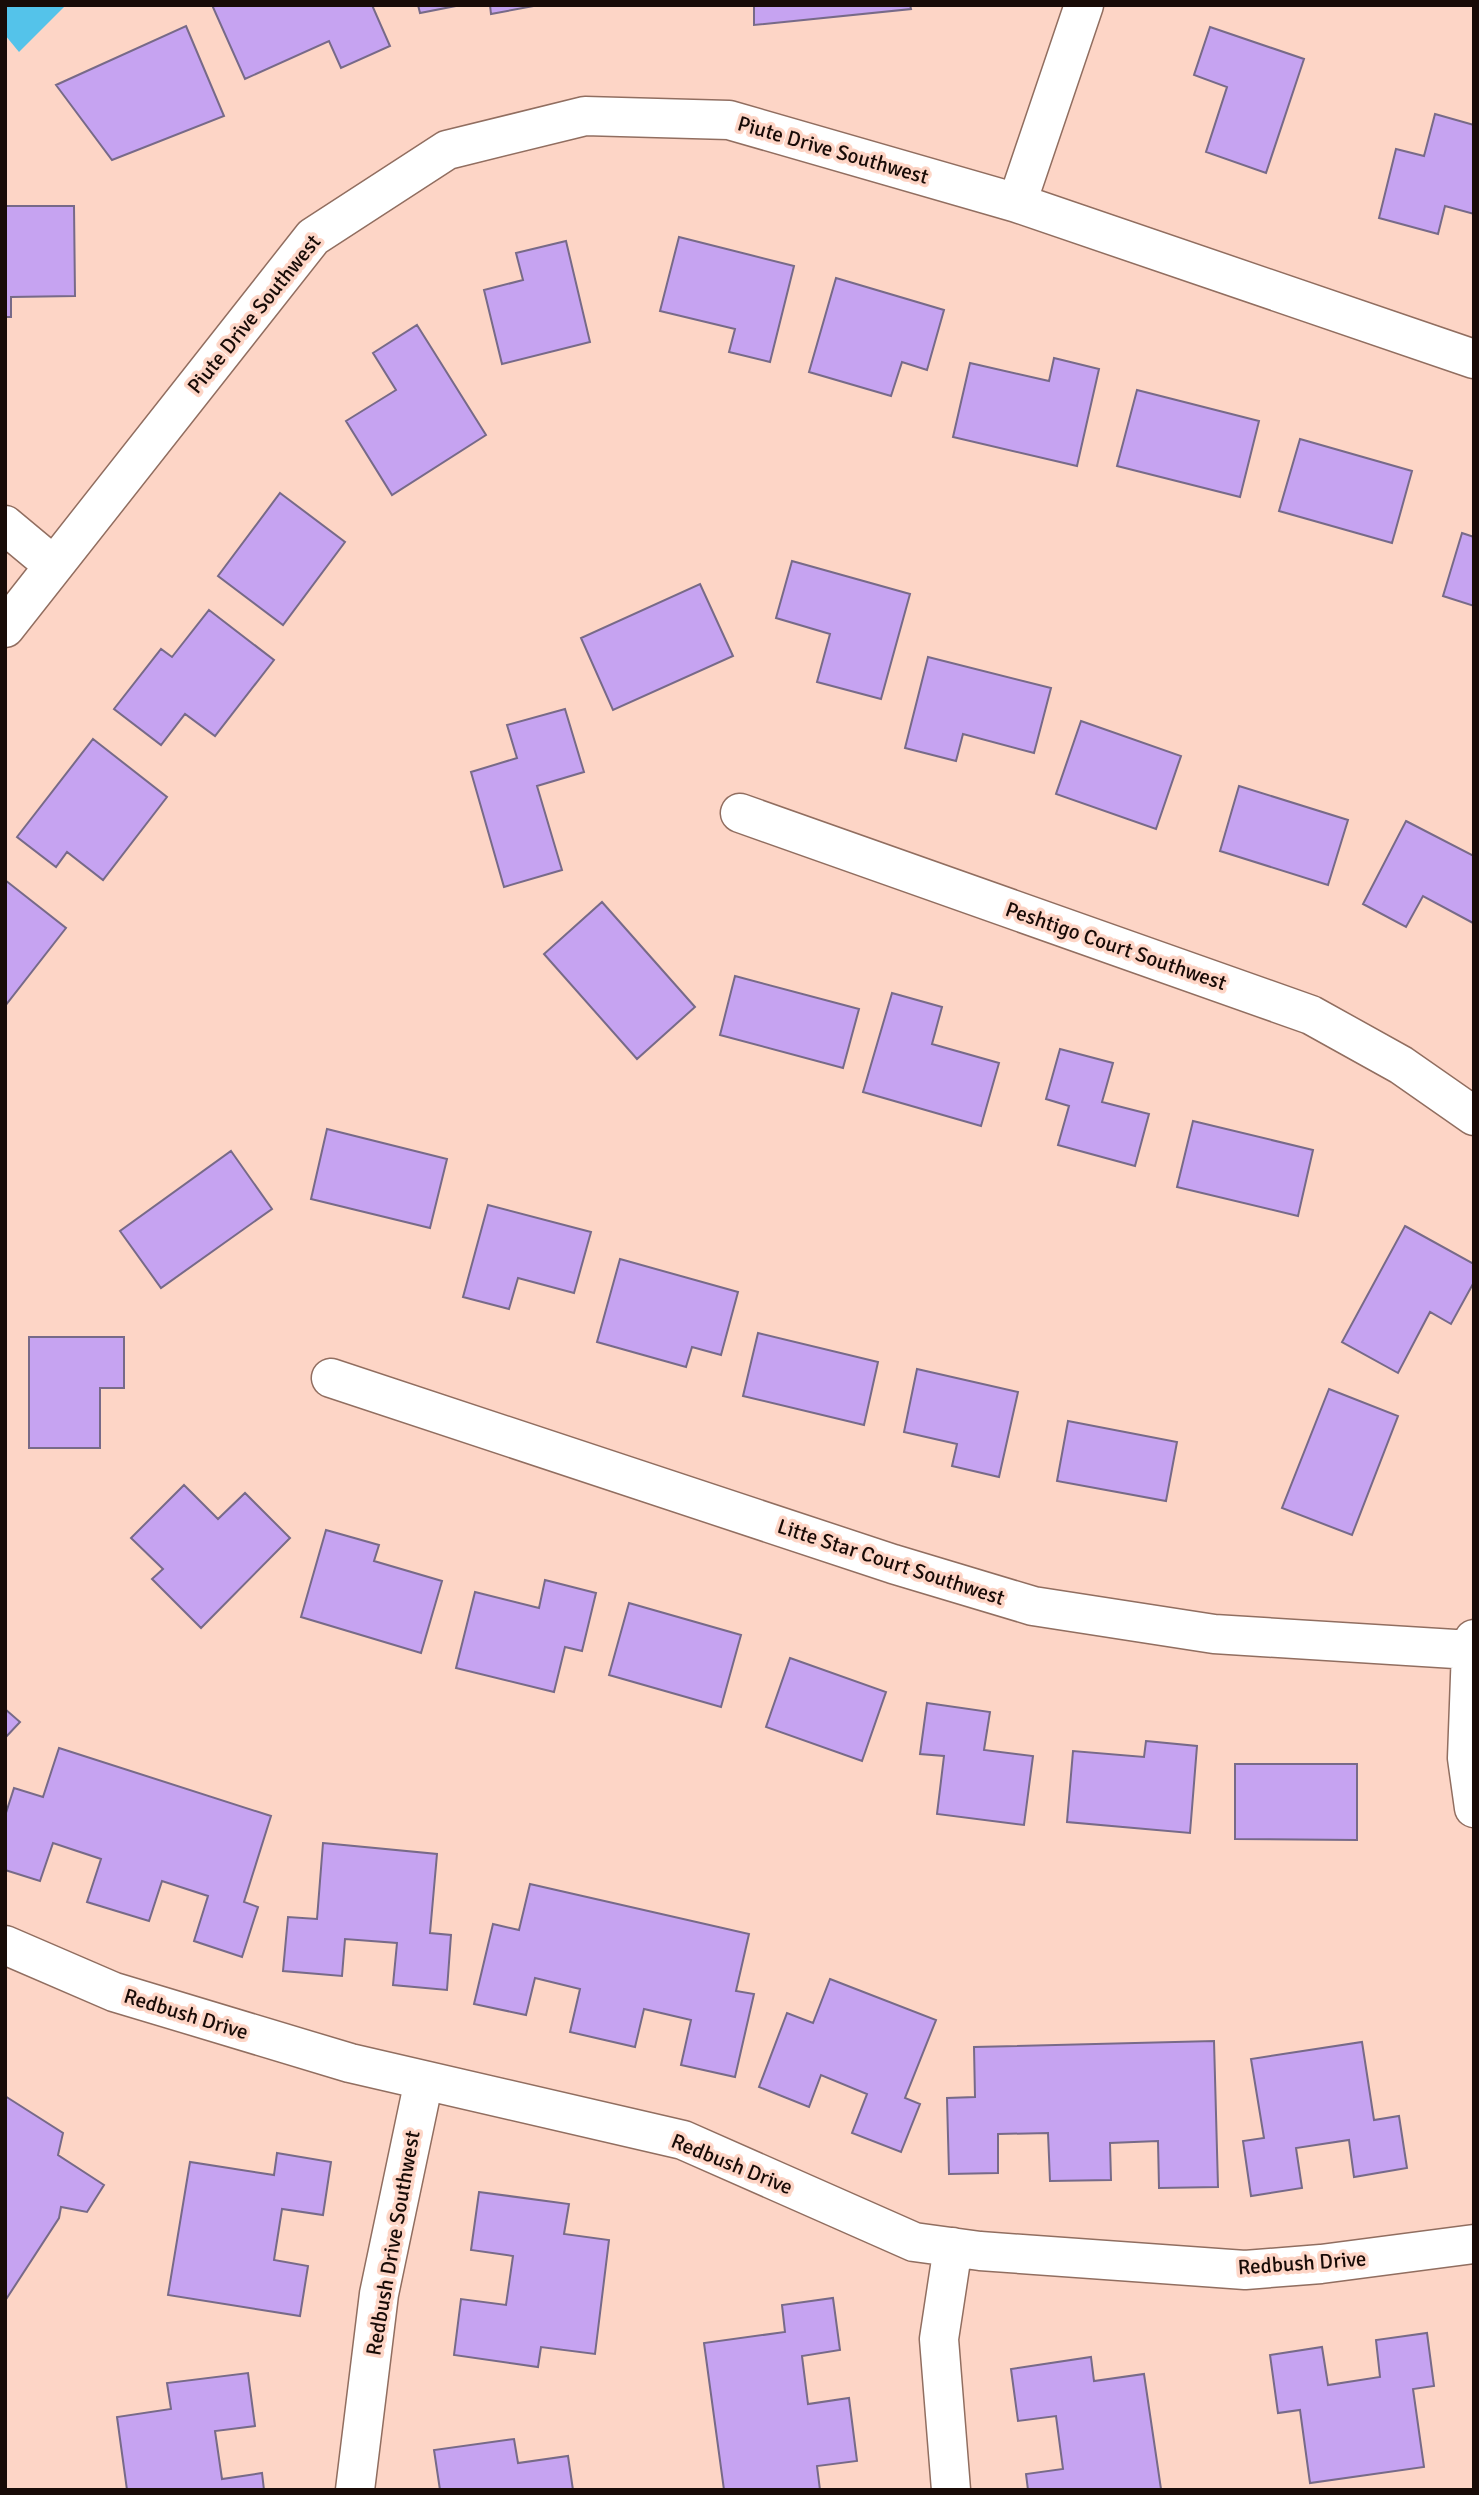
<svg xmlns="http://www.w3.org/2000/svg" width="1479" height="2495" font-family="Signika,sans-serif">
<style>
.water{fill:#54c3ea}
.building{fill:#c6a3f1;stroke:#776a88;stroke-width:2}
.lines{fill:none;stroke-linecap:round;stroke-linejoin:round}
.minor-casing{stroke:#916e60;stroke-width:41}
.minor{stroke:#fff;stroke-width:38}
.labels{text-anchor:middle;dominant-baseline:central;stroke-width:7;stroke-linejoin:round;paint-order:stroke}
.street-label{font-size:21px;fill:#180b07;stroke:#fdd5c6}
</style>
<rect width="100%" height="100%" fill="#fdd5c6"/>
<path class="water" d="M5,5h61l-47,47 -14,-17z"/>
<path class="building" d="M212,5h160l18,41 -49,22 -12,-27 -84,38z
M418,5h43l-41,8z
M490,5h49l-48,9z
M754,5h156l1,4 -157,16z
M186,26l38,90 -112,44 -56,-75z
M1210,27l94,32 -38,114 -60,-21 21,-65 -33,-12z
M1435,114l39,11v89l-29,-8 -7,28 -59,-16 17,-69 28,7z
M5,206h69l1,90 -64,1v20h-6z
M679,237l115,29 -24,96 -41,-10 6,-23 -75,-18z
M566,241l24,101 -88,22 -18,-74 39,-10 -7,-27z
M836,278l108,32 -17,60 -25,-8 -11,34 -82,-24z
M417,325l69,110 -94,60 -46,-74 50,-31 -23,-37z
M1054,358l45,11 -22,97 -124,-29 17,-74 79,18z
M1137,390l122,31 -19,76 -123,-31z
M1300,439l112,32 -20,72 -113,-32z
M280,493l65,49 -62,83 -65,-49z
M1462,533l12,4v69l-31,-10z
M792,561l118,33 -29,105 -64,-17 13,-48 -54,-16z
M700,584l33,72 -120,54 -32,-72z
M209,610l65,50 -59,76 -30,-22 -24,31 -47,-36 47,-60 11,8z
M928,657l123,31 -17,65 -71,-19 -7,27 -51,-13z
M565,709l19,63 -47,14 25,84 -58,17 -33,-115 46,-14 -10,-33z
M1081,721l100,35 -25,73 -100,-35z
M93,739l74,58 -64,83 -36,-28 -11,15 -39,-30z
M1239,786l109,34 -20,65 -108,-34z
M1406,821l68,35 -1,67 -50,-27 -17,31 -43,-23z
M5,880l61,48 -61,78z
M602,902l93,105 -58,52 -93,-105z
M735,976l124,33 -16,59 -123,-33z
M892,993l50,14 -10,37 67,19 -18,63 -118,-34z
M1060,1049l53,14 -11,39 47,12 -14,52 -77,-21 11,-39 -23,-7z
M1193,1121l120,29 -15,66 -121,-29z
M327,1129l120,30 -17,69 -119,-29z
M231,1151l41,58 -111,79 -41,-57z
M488,1205l103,27 -17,61 -56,-15 -9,31 -46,-12z
M1405,1226l69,38v18l-23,42 -21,-12 -32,61 -56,-31z
M620,1259l118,33 -17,63 -29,-8 -6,20 -89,-25z
M758,1333l120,29 -14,63 -121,-29z
M29,1337h95v51h-24v60h-71z
M917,1369l101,23 -19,85 -47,-11 5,-22 -53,-12z
M1329,1389l69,27 -46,119 -70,-27z
M1068,1421l109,21 -11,59 -109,-20z
M184,1485l34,34 27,-26 45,45 -89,90 -49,-49 11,-10 -32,-31z
M326,1530l53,15 -5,16 68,20 -21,72 -120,-36z
M545,1580l51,13 -14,58 -17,-4 -11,45 -98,-24 19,-76 64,16z
M629,1603l112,32 -20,72 -112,-32z
M790,1658l96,34 -24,69 -96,-34z
M927,1703l63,9 -6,38 49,6 -9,69 -87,-11 7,-58 -24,-2z
M5,1709l15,13 -15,16z
M1146,1741l51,5 -7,87 -123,-11 6,-71 71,6z
M59,1748l212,68 -27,86 14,5 -16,50 -48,-16 14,-45 -46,-15 -13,40 -62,-19 14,-43 -48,-16 -13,38 -35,-11v-54l9,-28 29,9z
M1235,1764h122v76l-122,-1z
M323,1843l114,11 -7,79 21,2 -4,55 -54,-5 4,-42 -52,-4 -3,37 -59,-5 5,-54 29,2z
M530,1884l219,50 -13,57 18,3 -19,83 -54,-12 10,-45 -47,-11 -9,38 -65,-15 10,-43 -45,-11 -9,37 -52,-11 19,-80 26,6z
M830,1979l106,41 -31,78 15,6 -19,48 -49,-19 15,-39 -46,-19 -12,32 -50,-20 28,-74 26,10z
M1214,2041l4,146 -59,1 -1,-47 -48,2 1,37 -61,1 -2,-48 -50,1v39l-49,1 -2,-76 28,-1 -1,-50z
M1362,2042l12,78 25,-4 8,52 -53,9 -5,-37 -53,8 6,40 -51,8 -8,-55 21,-3 -13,-79z
M5,2096l58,37 -5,22 46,30 -17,27 -26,-5 -2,11 -54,83z
M277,2153l54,9 -8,53 -41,-6 -8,51 34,6 -8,50 -132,-21 22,-133 84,13z
M479,2192l90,12 -5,30 45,6 -14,114 -54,-7 -3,20 -84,-12 7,-56 45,6 7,-49 -42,-6z
M833,2298l7,52 -38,6 6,48 41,-6 8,63 -40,5 3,24h-96l-20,-147 81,-11 -3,-27z
M1427,2333l7,53 -21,3 11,78 -114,16 -10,-73 -22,3 -8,-58 52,-8 6,38 52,-8 -4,-37z
M1091,2357l3,24 50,-7 17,115 -133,1 -2,-16 37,-5 -7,-53 -38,5 -7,-52z
M248,2373l7,53 -40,5 7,48 40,-6 2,17h-137l-10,-73 54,-8 -4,-26z
M514,2439l4,24 50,-7 5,34h-133l-6,-40z"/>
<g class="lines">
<defs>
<path id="minor" d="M1017,203l67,-198
M5,525l48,40
M5,628l308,-391 134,-87 138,-34 144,4 288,83 457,156
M740,813l571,202 90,50 73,51
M331,1378l562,186 140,42 181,28 257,16
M1474,1639l-3,11 -4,108 7,50
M5,1945l109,47 236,71 333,77 231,102 66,9 265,19 76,-6 153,-20
M355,2490l24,-196 45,-214
M951,2490l-12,-151 14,-92"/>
</defs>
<use href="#minor" class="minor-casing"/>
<use href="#minor" class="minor"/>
</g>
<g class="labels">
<g class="street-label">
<text transform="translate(833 150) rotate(16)">Piute Drive Southwest</text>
<text transform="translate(254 314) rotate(-51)">Piute Drive Southwest</text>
<text transform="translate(1116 946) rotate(19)">Peshtigo Court Southwest</text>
<text transform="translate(891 1562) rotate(18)">Litte Star Court Southwest</text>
<text transform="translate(186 2014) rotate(17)">Redbush Drive</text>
<text transform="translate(732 2164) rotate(22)">Redbush Drive</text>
<text transform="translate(393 2243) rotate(-80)">Redbush Drive Southwest</text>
<text transform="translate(1302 2263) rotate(-4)">Redbush Drive</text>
</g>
</g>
<rect width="1479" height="2495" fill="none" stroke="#180b07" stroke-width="14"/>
</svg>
